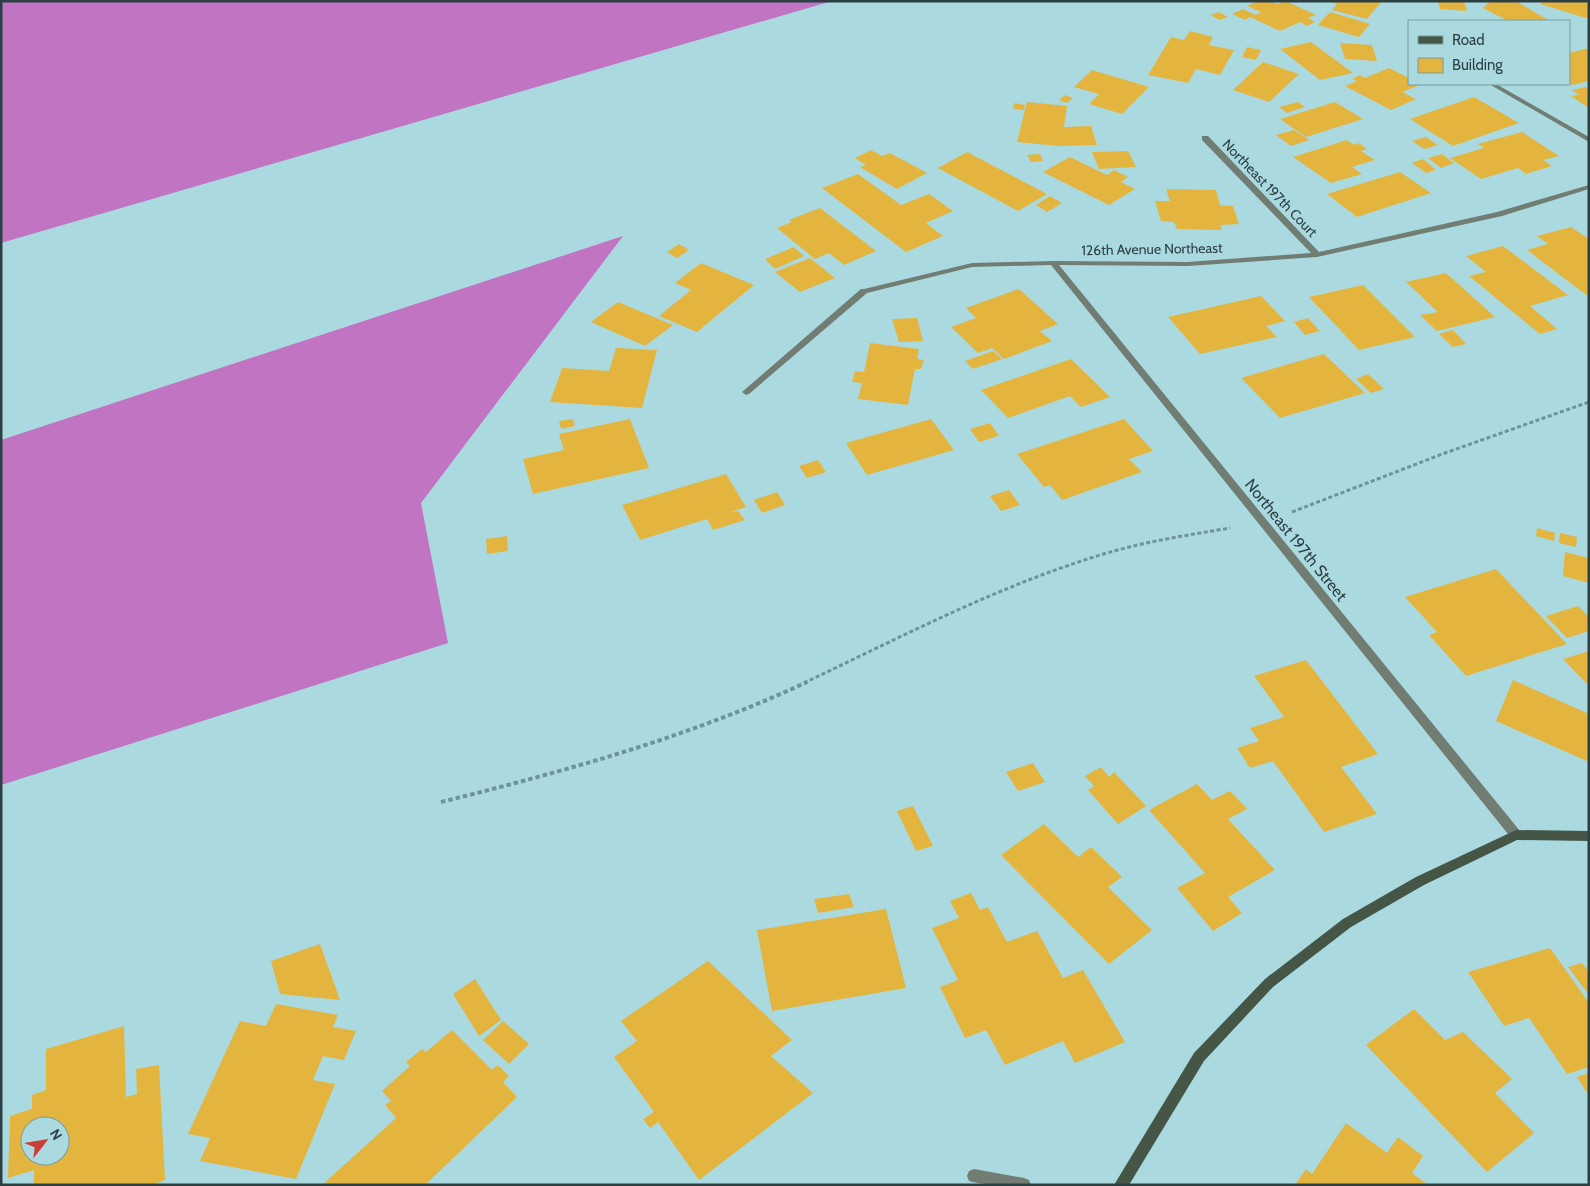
<svg xmlns="http://www.w3.org/2000/svg" width="1590" height="1186" font-family="Cabin,sans-serif">
<style>
.forest{fill:#c174c2}
.building{fill:#e3b53f;fill-rule:evenodd}
.lines{fill:none;stroke-linecap:round;stroke-linejoin:round}
.path-far1{stroke:#6f9296;stroke-width:3;stroke-dasharray:4 2.5;stroke-linecap:butt}
.path{stroke:#6f9296;stroke-width:4;stroke-dasharray:4.5 3;stroke-linecap:butt}
.street{fill:#717d72;fill-rule:evenodd}
.secondary{fill:#455646;fill-rule:evenodd}
.labels{text-anchor:middle;dominant-baseline:central;stroke-width:4;stroke-linejoin:round;paint-order:stroke}
.far-street-label{font-size:14px;fill:#2c3f42;stroke:#aadae0}
.street-label{font-size:16px;fill:#2c3f42;stroke:#aadae0}
</style>
<rect width="100%" height="100%" fill="#aadae0"/>
<path class="forest" d="M1,1h831l-831,242z
M623,236l-202,267 27,140 -447,142v-345z"/>
<path class="building" d="M1258,1h12l7,3 9,-3 30,14 -8,3 7,4 -8,4 -7,-4 -20,9 -30,-14 -5,3 -13,-6 11,-5 13,6 5,-3 -14,-6z
M1382,1l-15,18 -35,-9 5,-6 -6,-2z
M1438,1h26l3,10 -27,-2z
M1490,1h26l34,20h-42l-25,-13z
M1543,1h46v18l-49,-15z
M1219,12l9,5 -9,3 -8,-5z
M1330,12l40,12 -11,13 -41,-12z
M1190,31l23,6 -4,8 25,5 -14,25 -24,-6 -8,14 -40,-8 23,-38 13,3z
M1311,42l42,31 -33,7 -40,-31z
M1340,43l32,2 5,16 -32,-2z
M1247,47l14,3 -5,10 -14,-3z
M1589,48v33l-17,4 -3,-2v-30z
M1263,62l36,12 -30,28 -36,-12z
M1389,68l20,10v6h14l-21,8 14,7 -25,11 -46,-24 12,-5 -5,-2 8,-4 5,3z
M1092,70l57,17 -27,27 -33,-10 10,-10 -25,-7z
M1585,87l4,3v18l-18,-12 8,-1 -7,-5z
M1065,95l8,3 -6,5 -8,-3z
M1474,97l45,26 -66,23 -43,-27z
M1027,102l40,4 -3,21 27,-1 6,19 -38,1 -42,-4z
M1298,102l7,5 -18,6 -8,-6z
M1335,102l28,17 -57,18 -26,-18z
M1014,103l11,2 -1,5 -11,-1z
M1294,130l15,10 -18,6 -15,-11z
M1522,132l37,24 -16,4 9,6 -26,8 -8,-6 -37,11 -31,-21 34,-10 -6,-4z
M1426,137l12,8 -14,4 -12,-8z
M1347,140l7,5 5,-2 8,6 -6,2 14,9 -23,7 10,7 -31,9 -38,-26z
M871,150l11,6 8,-3 37,20 -30,16 -37,-22 6,-2 -11,-7z
M1128,151l8,16 -37,2 -7,-17z
M967,152l80,42 -29,17 -80,-43z
M1040,154l3,7 -12,1 -4,-7z
M1442,154l12,9 -13,5 -13,-10z
M1070,157l37,18 7,-5 14,7 -7,5 14,7 -26,16 -66,-33z
M1423,159l13,11 -10,3 -14,-10z
M1400,172l31,21 -74,24 -30,-23z
M858,174l43,31 28,-11 24,17 -27,12 17,13 -37,16 -84,-64z
M1166,189l50,1 4,15 13,1 6,18 -19,1 2,5 -45,-1 -3,-7 -13,-1 -6,-20h15z
M1050,196l12,7 -15,9 -11,-7z
M820,208l56,43 -32,14 -15,-12 -14,6 -38,-31 15,-6 -3,-2z
M1571,227l18,12v58l-62,-47 21,-6 -11,-8z
M679,244l10,6 -12,8 -10,-6z
M1503,246l65,49 -38,11 27,23 -17,5 -71,-58 17,-4 -20,-16z
M794,247l10,9 -29,13 -10,-10z
M810,258l25,20 -35,14 -25,-20z
M701,263l53,22 -57,47 -38,-16 32,-26 -16,-7z
M1446,273l49,44 -58,14 -17,-16 18,-3 -32,-30z
M1363,285l52,52 -56,13 -50,-53z
M1019,289l39,35 -18,7 12,10 -48,18 -12,-11 -14,5 -27,-26 25,-9 -10,-10z
M1261,296l24,25 -19,5 11,11 -77,17 -32,-37z
M618,302l55,23 -28,21 -54,-24z
M917,318l6,23 -24,1 -7,-23z
M1308,318l12,13 -15,4 -11,-13z
M1453,330l13,14 -13,3 -14,-13z
M870,343l49,6 -2,10 7,1 -3,9h-6l-7,36 -50,-6 4,-16 -10,-1 3,-11 9,1z
M616,348l41,2 -15,58 -92,-6 12,-34 47,3z
M993,351l9,8 -29,10 -8,-8z
M1324,354l41,39 -85,25 -39,-40z
M1071,359l39,38 -29,10 -11,-11 -62,22 -27,-28z
M1368,374l16,15 -13,4 -15,-14z
M573,419l2,7 -14,3 -2,-8z
M630,419l19,49 -116,26 -10,-35 41,-9 -5,-16z
M931,419l23,31 -87,25 -21,-32z
M1124,419l29,32 -24,8 13,13 -80,28 -12,-15 -6,2 -27,-33z
M990,423l9,13 -20,6 -9,-13z
M818,460l8,12 -19,6 -8,-12z
M726,474l20,33 -18,6 10,-2 7,9 -32,10 -6,-11 -67,21 -18,-35z
M1009,490l11,15 -19,6 -11,-15z
M777,492l8,13 -23,8 -8,-13z
M1537,528l18,5 -1,8 -18,-5z
M1560,533l17,4 -1,10 -17,-4z
M507,536l1,15 -21,3 -1,-15z
M1565,552l24,6v25l-26,-7z
M1496,569l71,75 -101,32 -37,-41 8,-3 -32,-35z
M1578,606l11,11v14l-22,7 -21,-22z
M1589,651v35l-26,-27z
M1306,660l72,94 -37,13 36,47 -53,18 -51,-71 -23,7 -13,-20 22,-7 -9,-13 34,-11 -30,-41z
M1513,680l76,34v48l-93,-41z
M1033,763l12,19 -27,9 -12,-19z
M1101,767l8,10 5,-5 32,34 -28,18 -30,-34 6,-4 -9,-10z
M1197,784l15,16 18,-9 17,18 -19,10 47,51 -47,27 14,16 -29,18 -36,-43 28,-15 -56,-63z
M913,806l20,40 -17,5 -19,-40z
M1044,824l34,33 13,-10 31,30 -14,10 44,43 -43,34 -108,-109z
M971,893l9,17 8,-3 19,35 30,-11 26,47 20,-8 42,72 -50,21 -12,-22 -58,24 -19,-35 -21,8 -25,-51 18,-7 -26,-52 27,-10 -9,-17z
M849,894l5,13 -36,6 -4,-14z
M886,909l20,79 -134,23 -15,-81z
M320,944l20,56 -60,-6 -9,-33z
M1550,948l39,55v64l-22,7 -38,-56 -25,8 -36,-54z
M708,961l84,79 -21,16 42,37 -114,87 -41,-58 -8,6 -7,-9 11,-7 -40,-55 23,-16 -16,-20z
M1582,963l7,9v23l-21,-28z
M475,979l26,41 -22,16 -26,-42z
M276,1004l62,11 -5,12 23,4 -12,29 -21,-4 -10,24 22,4 -39,95 -96,-18 10,-23 -22,-4 52,-113 26,5z
M1414,1009l31,31 18,-8 49,47 -17,14 39,40 -47,39 -121,-127z
M503,1021l26,23 -20,20 -26,-24z
M124,1026l2,71 11,-3 -1,-25 23,-4 6,115 -14,5h-117v-15l-26,8 2,-62 22,-7v-14l14,-5v-41zM30,1126h30v30h-30z
M452,1030l40,40 6,-5 11,11 -6,6 14,15 -92,88h-103l74,-67 -11,-13 6,-4 -9,-10 28,-25 -4,-4 16,-13 4,3z
M1589,1073v23l-12,-19z
M1346,1123l41,30 11,-16 25,19 -11,17 16,12h-133l11,-16 6,5z"/>
<g class="lines">
<path class="path-far1" d="M1292,512l153,-59 144,-51
M804,683c99,-47 198,-99 303,-130 40,-12 82,-18 123,-25"/>
<path class="path" d="M441,802c125,-31 248,-65 366,-120"/>
<path class="street" d="M1489,84h7l93,53v5z
M1202,136h6l111,116 178,-40 92,-27v4l-87,27 -185,41 -129,9 -129,-1 461,566 2,4 -2,4 -4,1 -4,-1 -461,-574 -79,2 -105,26 -118,101 -3,1 -4,-3 119,-103h3l108,-26 81,-2 135,1 123,-9 -109,-113z
M974,1169l50,9 5,2 2,5c-20,0 -44,1 -62,-4l-2,-5 2,-5z"/>
<path class="secondary" d="M1516,830l73,1v10l-72,-1 -93,45 -73,42 -78,60 -69,74 -75,124h-15l80,-132 71,-74 78,-60 73,-42z"/>
</g>
<g class="labels">
<g class="far-street-label">
<text transform="translate(1270 188) rotate(46)">Northeast 197th Court</text>
<text transform="translate(1152 249) rotate(-1)">126th Avenue Northeast</text>
</g>
<g class="street-label">
<text transform="translate(1296 540) rotate(51)">Northeast 197th Street</text>
</g>
</g>
<rect width="1590" height="1186" fill="none" stroke="#2c3f42" stroke-width="5"/>
<rect x="1408" y="20" width="162" height="65" fill="#aadae0" stroke="#789ca1"/>
<rect x="1418" y="36" width="25" height="8" fill="#455646" stroke="#789ca1"/>
<text x="1452" y="45" font-size="15" fill="#2c3f42">Road</text>
<rect x="1418" y="58" width="25" height="15" fill="#e3b53f" stroke="#789ca1"/>
<text x="1452" y="70" font-size="15" fill="#2c3f42">Building</text>
<g transform="translate(45 1141) rotate(59)"><circle r="24" fill="#aadae0" stroke="#789ca1"/>
<path d="M0-4L9 19L0 12L-9 19Z" fill="#cb3d39"/>
<text y="-8" font-size="14" font-weight="bold" text-anchor="middle" fill="#2c3f42">N</text>
</g>
</svg>
